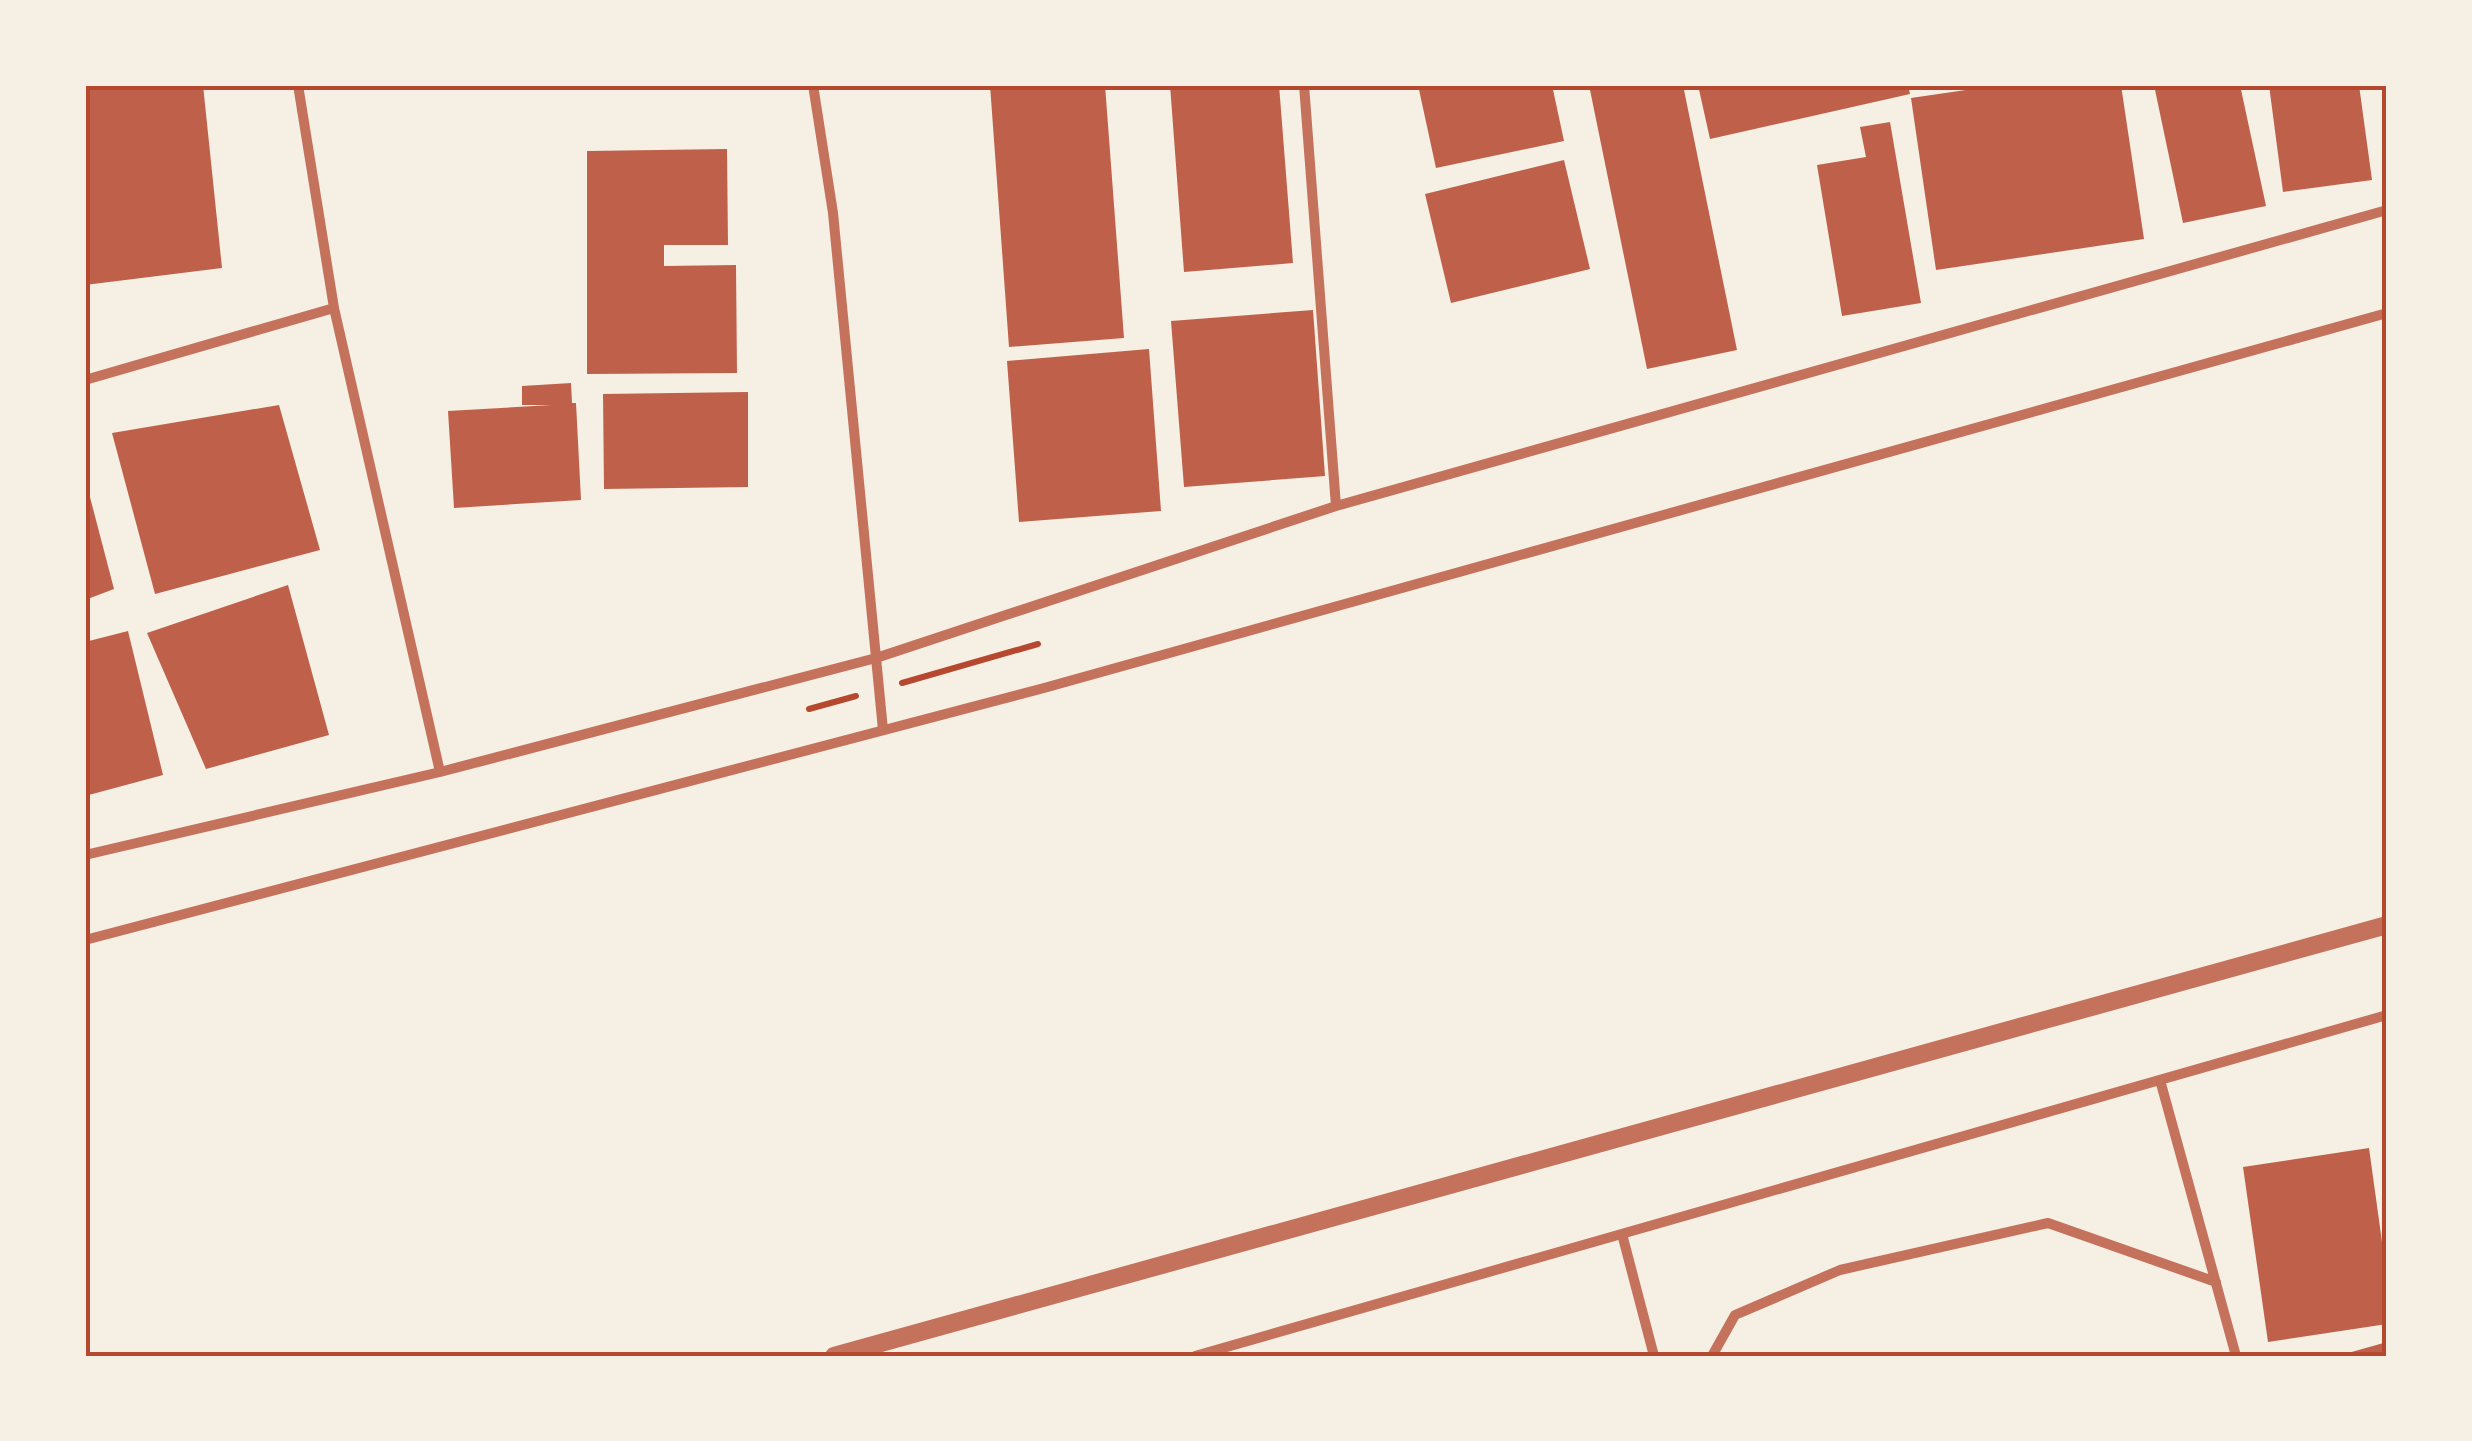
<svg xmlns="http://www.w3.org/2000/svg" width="2472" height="1441" font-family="'Asap Condensed',sans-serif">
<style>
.building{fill:#bf614a}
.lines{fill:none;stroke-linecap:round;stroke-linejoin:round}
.path{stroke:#b5482f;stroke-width:6}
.minor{stroke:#c5725c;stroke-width:10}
.tertiary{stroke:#c5725c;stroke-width:18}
.neatline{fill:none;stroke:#b5482f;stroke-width:4}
</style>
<rect width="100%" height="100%" fill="#f6efe4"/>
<path class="building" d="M85,85h118l19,183 -137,17z
M990,85h115l19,253 -115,9z
M1170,85h109l14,178 -109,9z
M1418,85h134l12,56 -128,27z
M1589,85h94l54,265 -90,19z
M1698,85h210l2,9 -200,45z
M2000,85h121l23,154 -208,31 -25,-172z
M2154,85h86l26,121 -83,17z
M2269,85h90l13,95 -89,12z
M1890,122l31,181 -79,13 -25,-151 49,-8 -6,-30z
M727,149l1,96h-64v21l72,-1 1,108 -150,1v-223z
M1564,160l26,109 -139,34 -26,-109z
M1313,310l12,166 -141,11 -13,-166z
M1149,349l12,162 -142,11 -12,-161z
M571,383l1,20h4l5,97 -127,8 -6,-97 103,-6h-29v-19z
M748,392v95l-144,2 -1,-95z
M279,405l41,145 -165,44 -43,-161z
M85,478l29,111 -29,11z
M288,585l41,150 -123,34 -59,-136z
M128,631l35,144 -78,21v-154z
M2369,1148l18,130v46l-119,18 -25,-175z
M2387,1342v14h-46v-1z"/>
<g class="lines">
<path class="path" d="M902,683l136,-39
M809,709l47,-13"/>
<path class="minor" d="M298,85l36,223 106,464
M813,85l20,128 50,517
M1304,85l32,421
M85,380l249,-72
M85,855l355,-83 436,-114 460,-152 1051,-296
M85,940l959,-252 1343,-375
M2160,1080l76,276
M1622,1234l32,122
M1195,1356l1192,-341
M1712,1356l23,-41 105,-45 208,-47 168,59"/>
<path class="tertiary" d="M834,1356l1553,-431"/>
</g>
<rect width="2472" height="1441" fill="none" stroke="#f6efe4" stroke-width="175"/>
<rect x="88" y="88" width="2296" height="1266" class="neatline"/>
</svg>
